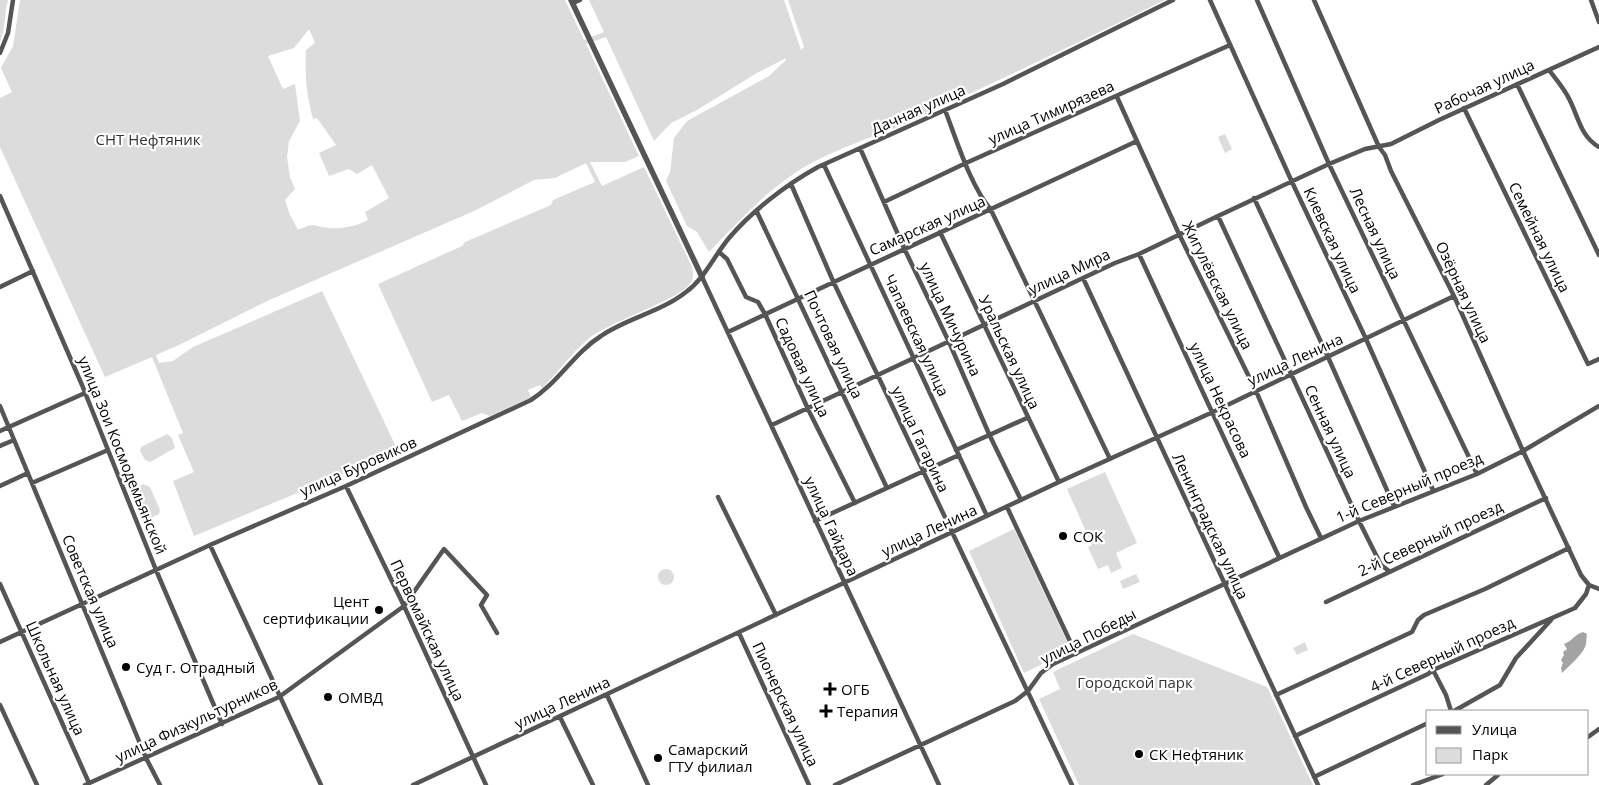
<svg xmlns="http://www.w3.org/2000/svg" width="1599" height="785" font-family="'Open Sans',sans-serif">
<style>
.green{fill:#dcdcdc;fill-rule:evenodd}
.water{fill:#a3a3a3}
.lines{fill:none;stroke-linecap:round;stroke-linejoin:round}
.minor{stroke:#555;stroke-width:4.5}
.tertiary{stroke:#555;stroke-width:5.5}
.poi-dot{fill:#000;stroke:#fff;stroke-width:2}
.labels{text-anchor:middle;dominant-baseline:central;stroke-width:4.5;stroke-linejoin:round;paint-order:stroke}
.street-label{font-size:15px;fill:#000;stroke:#fff}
.park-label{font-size:15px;fill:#333;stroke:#fff}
.poi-label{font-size:15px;fill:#000;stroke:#fff;text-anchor:start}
</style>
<rect width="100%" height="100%" fill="#fff"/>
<path class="green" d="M0,0h8c-4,14 -2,28 -8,42z
M20,0h545l19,40 20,-8 -15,-32h195l17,50 3,-3 -16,-47h377c-85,42 -170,82 -256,122 -36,16 -82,29 -114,51 -32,21 -59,51 -86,79l-12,-20 -10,-6 -21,-45 4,-9 4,-34 13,-17 82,-45 17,-16v-2l-29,15 -60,37 -26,13 -17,18 -48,-104 -20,7 53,112 -14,6h-35l12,24 42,-19 48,100c1,5 2,10 -1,15 -10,18 -82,39 -104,58 -16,14 -30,33 -45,48l-2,-3 -12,5 3,7 -41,19 -8,-3 -20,8 -13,-26 -17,7 -54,-118 84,-38 3,-4 86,-37 2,-5 42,-18 -9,-19 -31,15 -21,2 -60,31 -207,90 -86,43 -25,11 3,8 14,-2 20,-14 129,-56 76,160 -204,85 -21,-55 21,-9 -16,-37 5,-2 -31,-76 -47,20 -105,-230v-49l12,-6 -11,-24 12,-22zM309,29l6,14 -9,7c-1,28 0,42 7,69l4,-1 19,27 -17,8 10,23 20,-7 8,5 15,-9 17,33 -24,14 3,8c-11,6 -26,9 -39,8 -16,-2 -14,-6 -31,2l-8,-15 -5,-15 10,-11 -5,-12 -3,-20 2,-16 11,-20 -5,-37 -12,5 -15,-33 26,-8z
M1225,134l7,15 -7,4 -7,-16z
M167,434l5,4 3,10 -25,14 -5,-2 -5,-9 1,-4z
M1105,472l32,71 -21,10 6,15 -11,5 -3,-8 -10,4 -10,-22 4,-2 -25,-56z
M143,484l7,3 10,23 -1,4 -8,4 -6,-1 -11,-22 2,-7z
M1014,529l57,121 -47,23 -55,-122z
M658 577a8 8 0 1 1 16 0a8 8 0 1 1-16 0Z
M1136,574l4,8 -17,7 -3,-8z
M1133,634l134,53 46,98h-234l-40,-86 21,-10 -7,-17z
M1305,642l3,8 -11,5 -4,-7z"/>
<path class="water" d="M1583,632l4,2c-1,4 0,9 -2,13 -4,9 -16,19 -23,26l-1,-5 2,-5 -2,-3 3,-5 -1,-3 4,-3 -3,-5c8,-3 11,-10 19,-12z"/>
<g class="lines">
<path class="minor" d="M1210,0l82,182 74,157 67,151
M1257,0l72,164 148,310
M1314,0l65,147 6,8 6,16 63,125 69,155 58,124 8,10 10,4
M1591,0l8,22
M573,3l7,-3
M0,53l8,-20 5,-33
M1549,70c6,8 13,16 18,25 11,18 12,41 32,52
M1517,84l82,171
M1117,97l62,137 77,157 50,116 15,31
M1464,108l124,256 11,-5
M945,110c12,31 25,75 46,100l119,249
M860,148l44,100 45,94 40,92 32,66
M824,165l163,351
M791,184l42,97 239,504
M0,196l82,189 74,185 66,154
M1254,198l74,159 66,149
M884,202l82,-39 264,-118
M757,212l130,276
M1218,216l141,305 22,44 8,6
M940,232l119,250
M719,252l8,7 19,38 12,5 7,12 43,95 47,94
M1139,254l140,303
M702,277l237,508
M1083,278l235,507
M0,287l33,-16
M728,332c136,-65 273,-127 409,-191
M0,406l146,352 14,27
M772,425l311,-147 32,-15 24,-9 79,-38 111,-52 36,-15 26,-5 48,-24 160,-73
M0,431l85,-38
M0,446l14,-6
M956,450l71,-32
M32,483l76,-33
M0,486l28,-13
M346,486l58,120 82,179
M718,497l58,118
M1007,507l69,147
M815,521l144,-66
M210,545l111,240
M0,584l89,199
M1326,602l220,-104
M739,633l70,152
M0,642l210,-97 136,-59 185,-86c27,-17 43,-47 70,-64 26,-18 60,-24 85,-44 19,-14 28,-36 43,-54 23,-27 58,-54 89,-71l185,-83 170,-84
M1433,670l13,25 5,16
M607,695l41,90
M1276,695l136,-63 6,-12 6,-5 61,-26 84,-41
M0,705l37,80
M1454,711l46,-26 16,-27 35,-38
M560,717l33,68
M1295,736l133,-62 5,-4 142,-62 11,-14 3,-9
M1588,737l11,-8
M1314,777l114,-54
M85,785l194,-88 125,-91 40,-57 43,46 -6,10 16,28
M413,785l646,-303 154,-70 241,-116
M835,785l180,-84 13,-10 13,-18 12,-9 306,-143 118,-47 46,-23 76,-45
M1413,785l30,-11
M1486,785l12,-10"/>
<path class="tertiary" d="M571,0l131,277"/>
</g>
<g class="poi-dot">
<circle cx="1063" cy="536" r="5"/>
<circle cx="379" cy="610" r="5"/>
<circle cx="126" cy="667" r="5"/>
<path d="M827.5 681.5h5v5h5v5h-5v5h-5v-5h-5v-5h5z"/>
<circle cx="328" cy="697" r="5"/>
<path d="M823.5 703.5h5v5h5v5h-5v5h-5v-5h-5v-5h5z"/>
<circle cx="1139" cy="754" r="5"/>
<circle cx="658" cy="758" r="5"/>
</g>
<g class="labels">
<g class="street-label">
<text transform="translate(1484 86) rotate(-25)">Рабочая улица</text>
<text transform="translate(918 109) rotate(-24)">Дачная улица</text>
<text transform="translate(1051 112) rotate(-24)">улица Тимирязева</text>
<text transform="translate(927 225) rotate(-24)">Самарская улица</text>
<text transform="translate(1376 233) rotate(65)">Лесная улица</text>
<text transform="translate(1540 237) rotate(64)">Семейная улица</text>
<text transform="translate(1333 240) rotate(65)">Киевская улица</text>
<text transform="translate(1069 271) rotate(-25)">улица Мира</text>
<text transform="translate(1218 285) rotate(64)">Жигулёвская улица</text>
<text transform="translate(1464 292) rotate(65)">Озёрная улица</text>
<text transform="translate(951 319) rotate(65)">улица Мичурина</text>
<text transform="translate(917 335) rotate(65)">Чапаевская улица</text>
<text transform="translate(834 344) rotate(65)">Почтовая улица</text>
<text transform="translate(1010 352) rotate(65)">Уральская улица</text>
<text transform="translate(1295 359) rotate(-25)">улица Ленина</text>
<text transform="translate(803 367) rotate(65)">Садовая улица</text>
<text transform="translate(1221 400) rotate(65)">улица Некрасова</text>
<text transform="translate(1331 431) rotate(65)">Сенная улица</text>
<text transform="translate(921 439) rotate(65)">улица Гагарина</text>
<text transform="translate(123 455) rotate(68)">улица Зои Космодемьянской</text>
<text transform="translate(358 466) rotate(-24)">улица Буровиков</text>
<text transform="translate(1409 487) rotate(-23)">1-й Северный проезд</text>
<text transform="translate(832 526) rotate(65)">улица Гайдара</text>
<text transform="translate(1211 526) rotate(65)">Ленинградская улица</text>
<text transform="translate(929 530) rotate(-25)">улица Ленина</text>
<text transform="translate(1430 538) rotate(-25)">2-й Северный проезд</text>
<text transform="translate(91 591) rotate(67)">Советская улица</text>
<text transform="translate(428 630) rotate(65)">Первомайская улица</text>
<text transform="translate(1088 636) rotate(-27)">улица Победы</text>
<text transform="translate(1442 654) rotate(-25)">4-й Северный проезд</text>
<text transform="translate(56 678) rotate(66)">Школьная улица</text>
<text transform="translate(562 702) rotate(-25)">улица Ленина</text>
<text transform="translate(786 704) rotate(65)">Пионерская улица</text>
<text transform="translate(196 720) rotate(-25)">улица Физкультурников</text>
</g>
<g class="park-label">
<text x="148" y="139">СНТ Нефтяник</text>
<text x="1135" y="682">Городской парк</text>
</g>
<g class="poi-label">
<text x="1073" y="536">СОК</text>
<text x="369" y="601" text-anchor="end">Цент<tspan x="369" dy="17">сертификации</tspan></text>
<text x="136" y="667">Суд г. Отрадный</text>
<text x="841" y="689">ОГБ</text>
<text x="338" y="697">ОМВД</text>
<text x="837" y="711">Терапия</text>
<text x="668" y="749">Самарский<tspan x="668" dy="17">ГТУ филиал</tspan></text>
<text x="1149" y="754">СК Нефтяник</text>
</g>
</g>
<rect x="1426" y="710" width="162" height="65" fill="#ffffff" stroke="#999999"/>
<rect x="1436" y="726" width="25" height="8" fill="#555555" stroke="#999999"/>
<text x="1472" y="735" font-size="15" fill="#000000">Улица</text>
<rect x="1436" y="748" width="25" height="15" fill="#dcdcdc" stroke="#999999"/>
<text x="1472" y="760" font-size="15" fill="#000000">Парк</text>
</svg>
